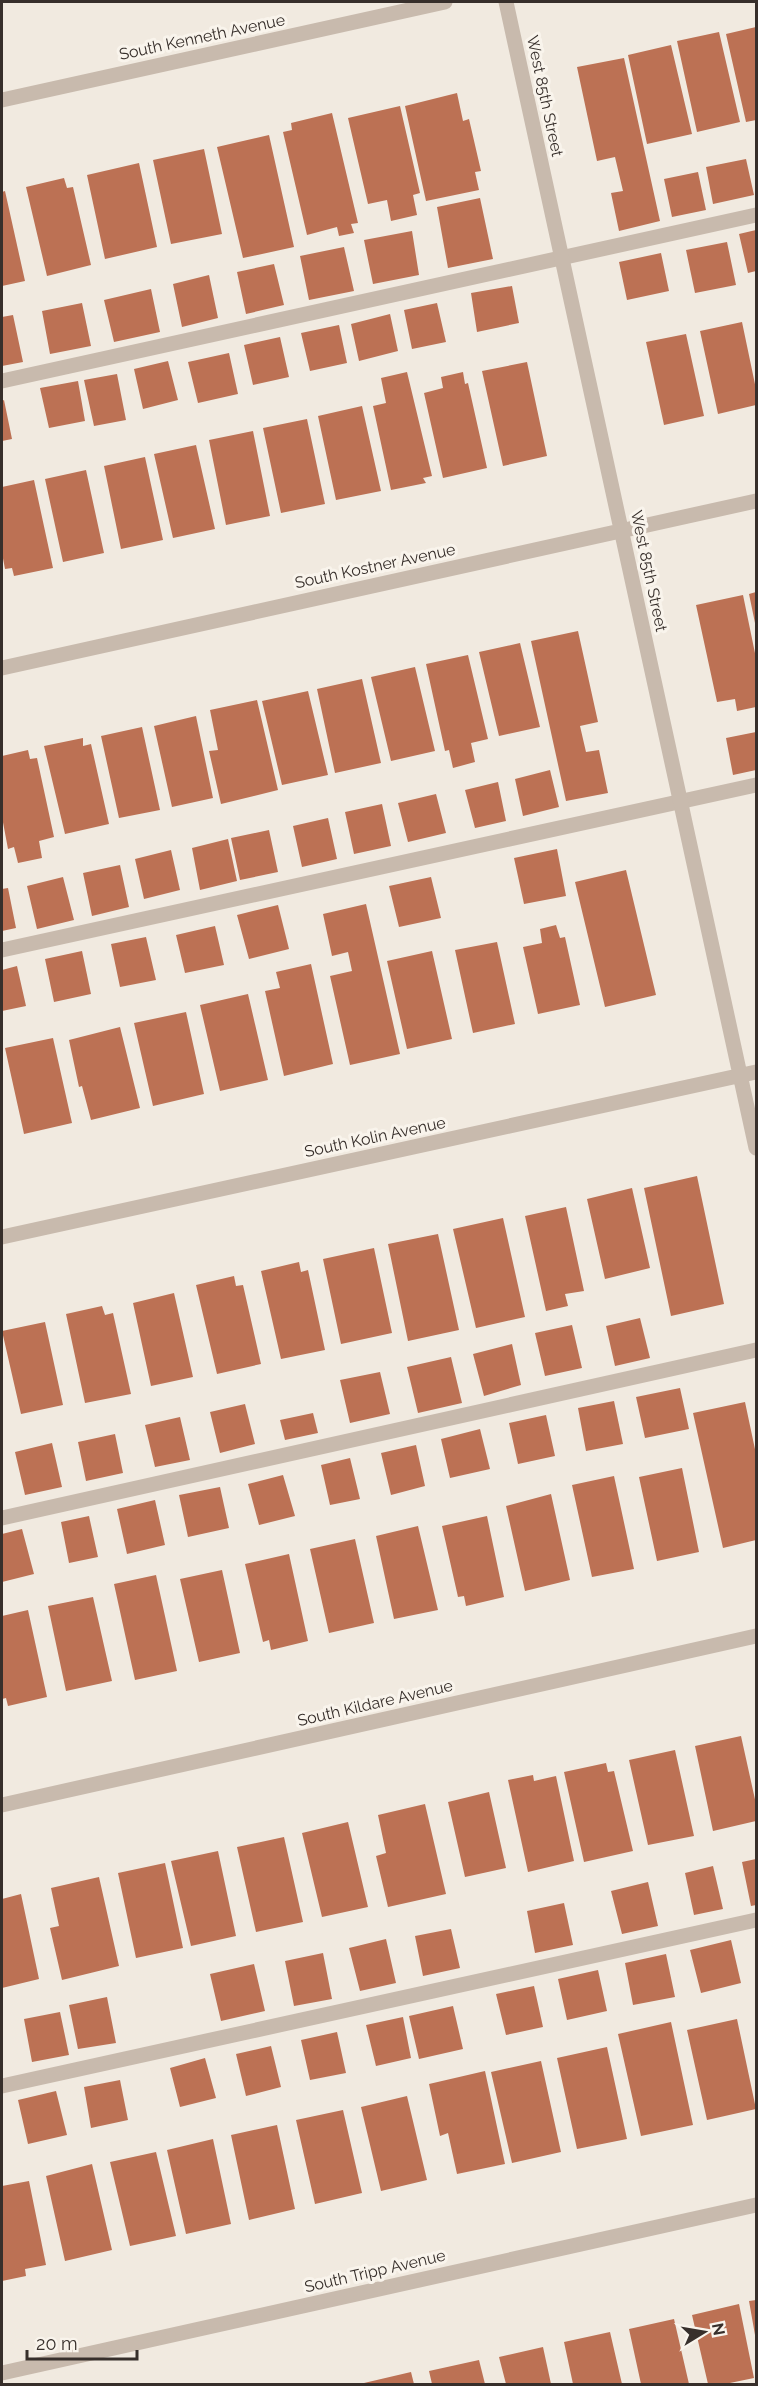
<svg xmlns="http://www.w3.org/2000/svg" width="758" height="2386" font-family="Raleway,sans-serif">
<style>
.building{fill:#bc7154}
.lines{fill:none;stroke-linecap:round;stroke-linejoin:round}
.lane{stroke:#c8baad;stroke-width:15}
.street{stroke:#c8baad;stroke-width:15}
.labels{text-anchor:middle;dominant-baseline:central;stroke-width:6;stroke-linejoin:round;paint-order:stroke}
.street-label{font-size:16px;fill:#372f2b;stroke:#f9f4ec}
</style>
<rect width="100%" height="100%" fill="#f1eae0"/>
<path class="building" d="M756,27v93l-10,2 -20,-88z
M719,32l21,90 -43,10 -20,-91z
M671,45l21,89 -45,10 -19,-89z
M624,58l36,163 -41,10 -8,-38 12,-2 -8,-34 -18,4 -20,-94z
M457,93l6,28 6,-2 12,52 -6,1 4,18 -53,11 -21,-95z
M400,106l20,87 -7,2 4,20 -26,6 -4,-21 -19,4 -20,-86z
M332,113l26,110 -7,1 3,9 -15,3 -2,-9 -30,8 -24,-103 9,-2 -1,-7z
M269,135l25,112 -51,11 -26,-111z
M204,149l18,85 -51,10 -18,-84z
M746,159l8,36 -41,9 -7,-37z
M139,163l18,84 -52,12 -18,-84z
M698,172l8,38 -34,7 -8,-38z
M64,178l3,10 6,-1 18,78 -44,11 -21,-89z
M5,191l20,90 -23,5v-94z
M480,198l13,61 -45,9 -11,-61z
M756,230v41l-8,2 -9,-39z
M412,231l7,44 -46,9 -9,-44z
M727,242l9,43 -41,8 -9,-43z
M344,247l10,44 -45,9 -9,-44z
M661,253l8,38 -42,9 -8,-38z
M274,264l10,41 -38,9 -9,-42z
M209,275l9,43 -36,9 -9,-43z
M512,286l7,37 -42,9 -6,-39z
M151,289l9,43 -46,10 -10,-42z
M82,303l9,43 -41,8 -8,-43z
M437,303l9,39 -34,7 -8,-39z
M390,314l8,37 -39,10 -8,-37z
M13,315l10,47 -21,4v-49z
M742,322l14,67v16l-38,9 -18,-83z
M339,325l8,38 -37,8 -9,-38z
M686,334l18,82 -40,9 -18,-83z
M280,337l9,40 -36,8 -9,-40z
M229,353l9,41 -40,9 -10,-41z
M168,361l10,39 -35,9 -9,-40z
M527,362l20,94 -44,10 -21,-95z
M407,372l25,104 -9,2 3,5 -35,7 -18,-84 13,-3 -5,-25z
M463,372l2,12 3,-1 19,85 -44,10 -19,-85 19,-5 -2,-11z
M117,374l9,46 -32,6 -10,-46z
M78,381l7,40 -36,7 -9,-40z
M4,400l8,39 -10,2v-40z
M362,406l19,85 -45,9 -18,-84z
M307,419l18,85 -44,9 -18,-85z
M253,431l17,85 -44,9 -17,-85z
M196,445l19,84 -42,9 -19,-84z
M145,457l18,83 -42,9 -17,-83z
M86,470l18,83 -41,9 -18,-83z
M34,480l19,88 -39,8 -2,-8 -7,1 -3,-16v-66z
M756,592v31h-1l-6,-29z
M743,595l13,63v49l-19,4 -2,-12 -18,3 -21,-97z
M578,631l20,91 -18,4 6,26 13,-2 9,43 -42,8 -35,-160z
M520,643l20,84 -41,9 -20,-84z
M468,655l20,84 -17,4 4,19 -22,6 -4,-18 -4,1 -19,-87z
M415,667l20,84 -44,10 -20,-84z
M362,679l19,84 -46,10 -18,-84z
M308,691l20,84 -46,10 -20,-84z
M257,700l21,90 -57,14 -12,-53 9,-1 -8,-40z
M196,716l17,82 -41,9 -18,-81z
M142,727l18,83 -41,8 -18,-82z
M756,732v38l-23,5 -7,-37z
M83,738v8l8,-2 18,80 -44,10 -21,-88z
M28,750l2,9 7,-1 17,79 -15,4 3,17 -24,5 -4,-16 -6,2 -6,-32v-61z
M550,770l9,37 -36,9 -8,-37z
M498,782l8,39 -31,7 -10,-38z
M436,794l10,39 -38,9 -10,-39z
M382,804l9,42 -37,8 -9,-42z
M328,818l9,41 -35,8 -9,-41z
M269,830l9,42 -38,8 -9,-42z
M228,839l9,42 -37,9 -8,-42z
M557,849l9,47 -42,8 -10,-46z
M171,850l9,40 -36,9 -9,-40z
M120,865l9,42 -37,9 -9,-43z
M626,870l30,125 -51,12 -30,-125z
M63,877l11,43 -37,9 -10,-43z
M431,877l10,41 -42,9 -10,-41z
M8,888l8,40 -14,3v-42z
M366,904l34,150 -50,11 -20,-89 22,-5 -4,-19 -16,4 -9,-42z
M278,905l11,44 -40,10 -12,-44z
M556,925l4,13 5,-1 15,68 -42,9 -15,-67 19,-4 -2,-14z
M215,926l9,39 -39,8 -9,-38z
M146,937l10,43 -36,7 -9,-43z
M497,942l18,82 -42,9 -18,-83z
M82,951l9,43 -37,8 -9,-43z
M432,951l20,88 -45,10 -20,-88z
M311,964l22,100 -49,12 -19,-85 15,-3 -4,-16z
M17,966l9,40 -24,5v-41z
M248,994l20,86 -48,11 -20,-86z
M186,1012l18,82 -51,12 -19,-83z
M120,1027l20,81 -49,12 -9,-34 -3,1 -10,-47z
M53,1038l19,85 -48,11 -19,-86z
M697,1176l27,128 -53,12 -27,-128z
M632,1188l18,80 -45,11 -18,-80z
M566,1207l18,84 -19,3 3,12 -22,5 -21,-95z
M503,1218l22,99 -49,11 -23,-99z
M438,1234l21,96 -51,11 -20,-97z
M374,1248l18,85 -51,11 -18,-85z
M299,1262l2,10 7,-2 17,80 -44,9 -20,-88z
M234,1276l2,10 7,-1 18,79 -44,10 -21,-89z
M174,1293l19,84 -42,9 -18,-83z
M102,1306l3,9 8,-2 18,81 -46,9 -19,-89z
M640,1318l10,40 -35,8 -9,-40z
M45,1322l18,83 -42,9 -19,-83z
M572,1325l10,43 -37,8 -10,-43z
M512,1344l9,41 -37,11 -11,-42z
M451,1357l11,46 -44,10 -11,-46z
M380,1372l10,42 -40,9 -10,-43z
M680,1388l9,41 -44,9 -9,-41z
M614,1401l9,43 -37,7 -8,-43z
M745,1402l11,52v86l-33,8 -30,-135z
M245,1404l10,40 -35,9 -10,-41z
M313,1413l5,20 -33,7 -5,-20z
M546,1415l9,41 -37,8 -9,-41z
M180,1417l10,43 -35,7 -10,-42z
M480,1429l10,40 -40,9 -9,-39z
M115,1434l8,39 -37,8 -8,-39z
M52,1443l10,44 -37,8 -10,-43z
M416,1445l9,41 -34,9 -10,-42z
M350,1458l10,41 -30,6 -9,-40z
M682,1468l17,84 -42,9 -18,-84z
M283,1475l12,41 -36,9 -11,-41z
M614,1476l20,93 -42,8 -20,-92z
M220,1487l9,41 -41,9 -9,-42z
M551,1494l19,86 -45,11 -19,-85z
M155,1500l10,45 -38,9 -10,-45z
M89,1516l9,41 -29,6 -8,-41z
M487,1516l17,81 -38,9 -2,-10 -6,1 -16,-71z
M418,1526l20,84 -44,9 -18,-83z
M22,1529l12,45 -32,8v-48z
M355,1539l19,84 -45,10 -19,-84z
M289,1554l19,87 -37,9 -2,-10 -6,2 -18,-78z
M222,1570l18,83 -41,9 -19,-83z
M156,1575l21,96 -42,9 -21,-96z
M93,1597l19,84 -46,10 -18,-85z
M28,1610l19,87 -39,9 -2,-8 -4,1v-83z
M741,1736l15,68v17l-43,10 -18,-85z
M675,1750l19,86 -46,9 -19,-85z
M606,1763l2,9 6,-1 19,80 -49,11 -20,-90z
M533,1775l1,6 22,-5 18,85 -46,11 -20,-92z
M489,1792l17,76 -41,9 -17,-75z
M425,1804l21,90 -58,13 -12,-51 10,-3 -8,-38z
M348,1822l20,85 -46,10 -20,-84z
M284,1837l19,85 -47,10 -19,-85z
M218,1851l18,85 -45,10 -20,-85z
M756,1859v46l-5,1 -9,-44z
M165,1863l18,85 -47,10 -18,-85z
M713,1866l10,43 -29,6 -9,-42z
M99,1877l20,89 -57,14 -12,-52 9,-2 -8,-38z
M648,1882l10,44 -36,8 -11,-43z
M21,1894l18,85 -37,9v-89z
M564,1903l9,42 -38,8 -8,-42z
M451,1929l9,39 -37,8 -8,-40z
M386,1939l10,44 -36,8 -11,-43z
M731,1940l10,43 -40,10 -11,-43z
M323,1953l9,46 -38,7 -9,-45z
M666,1954l9,43 -42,8 -8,-42z
M254,1964l11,47 -44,10 -11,-47z
M598,1970l9,41 -40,9 -9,-41z
M534,1986l9,41 -37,8 -10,-41z
M107,1997l9,46 -38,6 -9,-44z
M453,2006l10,43 -44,10 -10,-43z
M60,2012l9,43 -37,7 -8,-43z
M403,2017l8,41 -35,8 -10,-41z
M737,2019l19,90 -49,11 -20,-90z
M671,2022l22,103 -52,11 -23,-102z
M337,2032l9,41 -36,7 -9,-40z
M271,2046l10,41 -35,9 -10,-42z
M607,2047l20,92 -50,10 -20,-91z
M205,2058l11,40 -36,9 -10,-39z
M541,2061l20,91 -49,11 -21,-91z
M485,2071l20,93 -48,10 -9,-41 -8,3 -11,-52z
M120,2080l8,40 -37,8 -7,-41z
M56,2091l11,44 -39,9 -10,-44z
M407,2096l20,84 -46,11 -20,-84z
M343,2110l19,83 -47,11 -19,-84z
M277,2125l18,84 -46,11 -18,-85z
M213,2139l18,85 -45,10 -19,-84z
M156,2152l20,84 -46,10 -20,-84z
M92,2164l20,86 -47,11 -19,-85z
M29,2181l17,84 -21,4 1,7 -24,5v-95z
M756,2300v35h-1l-6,-34z
M739,2304l15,74 -29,6h-17l-16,-69z
M674,2319l15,65h-48l-12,-55z
M610,2332l12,52h-49l-9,-42z
M543,2347l8,37h-45l-7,-27z
M479,2360l6,24h-53l-3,-13z
M411,2372l3,12h-49l-1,-1z"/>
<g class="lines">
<path class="lane" d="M2,381l754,-166
M2,950l754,-165
M2,1518l754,-168
M2,2086l754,-166"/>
<path class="street" d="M506,2l250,1146
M2,100l443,-98
M2,668l754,-167
M2,1237l754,-165
M2,1805l754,-169
M2,2373l754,-168"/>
</g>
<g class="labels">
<g class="street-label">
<text transform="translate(202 37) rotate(-12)">South Kenneth Avenue</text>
<text transform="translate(545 96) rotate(78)">West 85th Street</text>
<text transform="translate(375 566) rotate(-12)">South Kostner Avenue</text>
<text transform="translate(649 571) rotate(78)">West 85th Street</text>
<text transform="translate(375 1137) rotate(-12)">South Kolin Avenue</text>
<text transform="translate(375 1703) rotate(-13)">South Kildare Avenue</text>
<text transform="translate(375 2271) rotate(-13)">South Tripp Avenue</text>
</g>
</g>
<rect width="758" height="2386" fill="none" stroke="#372f2b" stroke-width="6"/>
<g transform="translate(704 2332) rotate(79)" stroke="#f9f4ec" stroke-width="4.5" paint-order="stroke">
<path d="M0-4.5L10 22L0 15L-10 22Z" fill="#372f2b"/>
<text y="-9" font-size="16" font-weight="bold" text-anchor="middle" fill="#372f2b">N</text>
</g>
<path d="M27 2350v9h110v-9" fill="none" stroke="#372f2b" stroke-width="3"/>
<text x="36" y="2350" font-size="18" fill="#372f2b" stroke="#f9f4ec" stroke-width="4.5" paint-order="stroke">20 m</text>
</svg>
